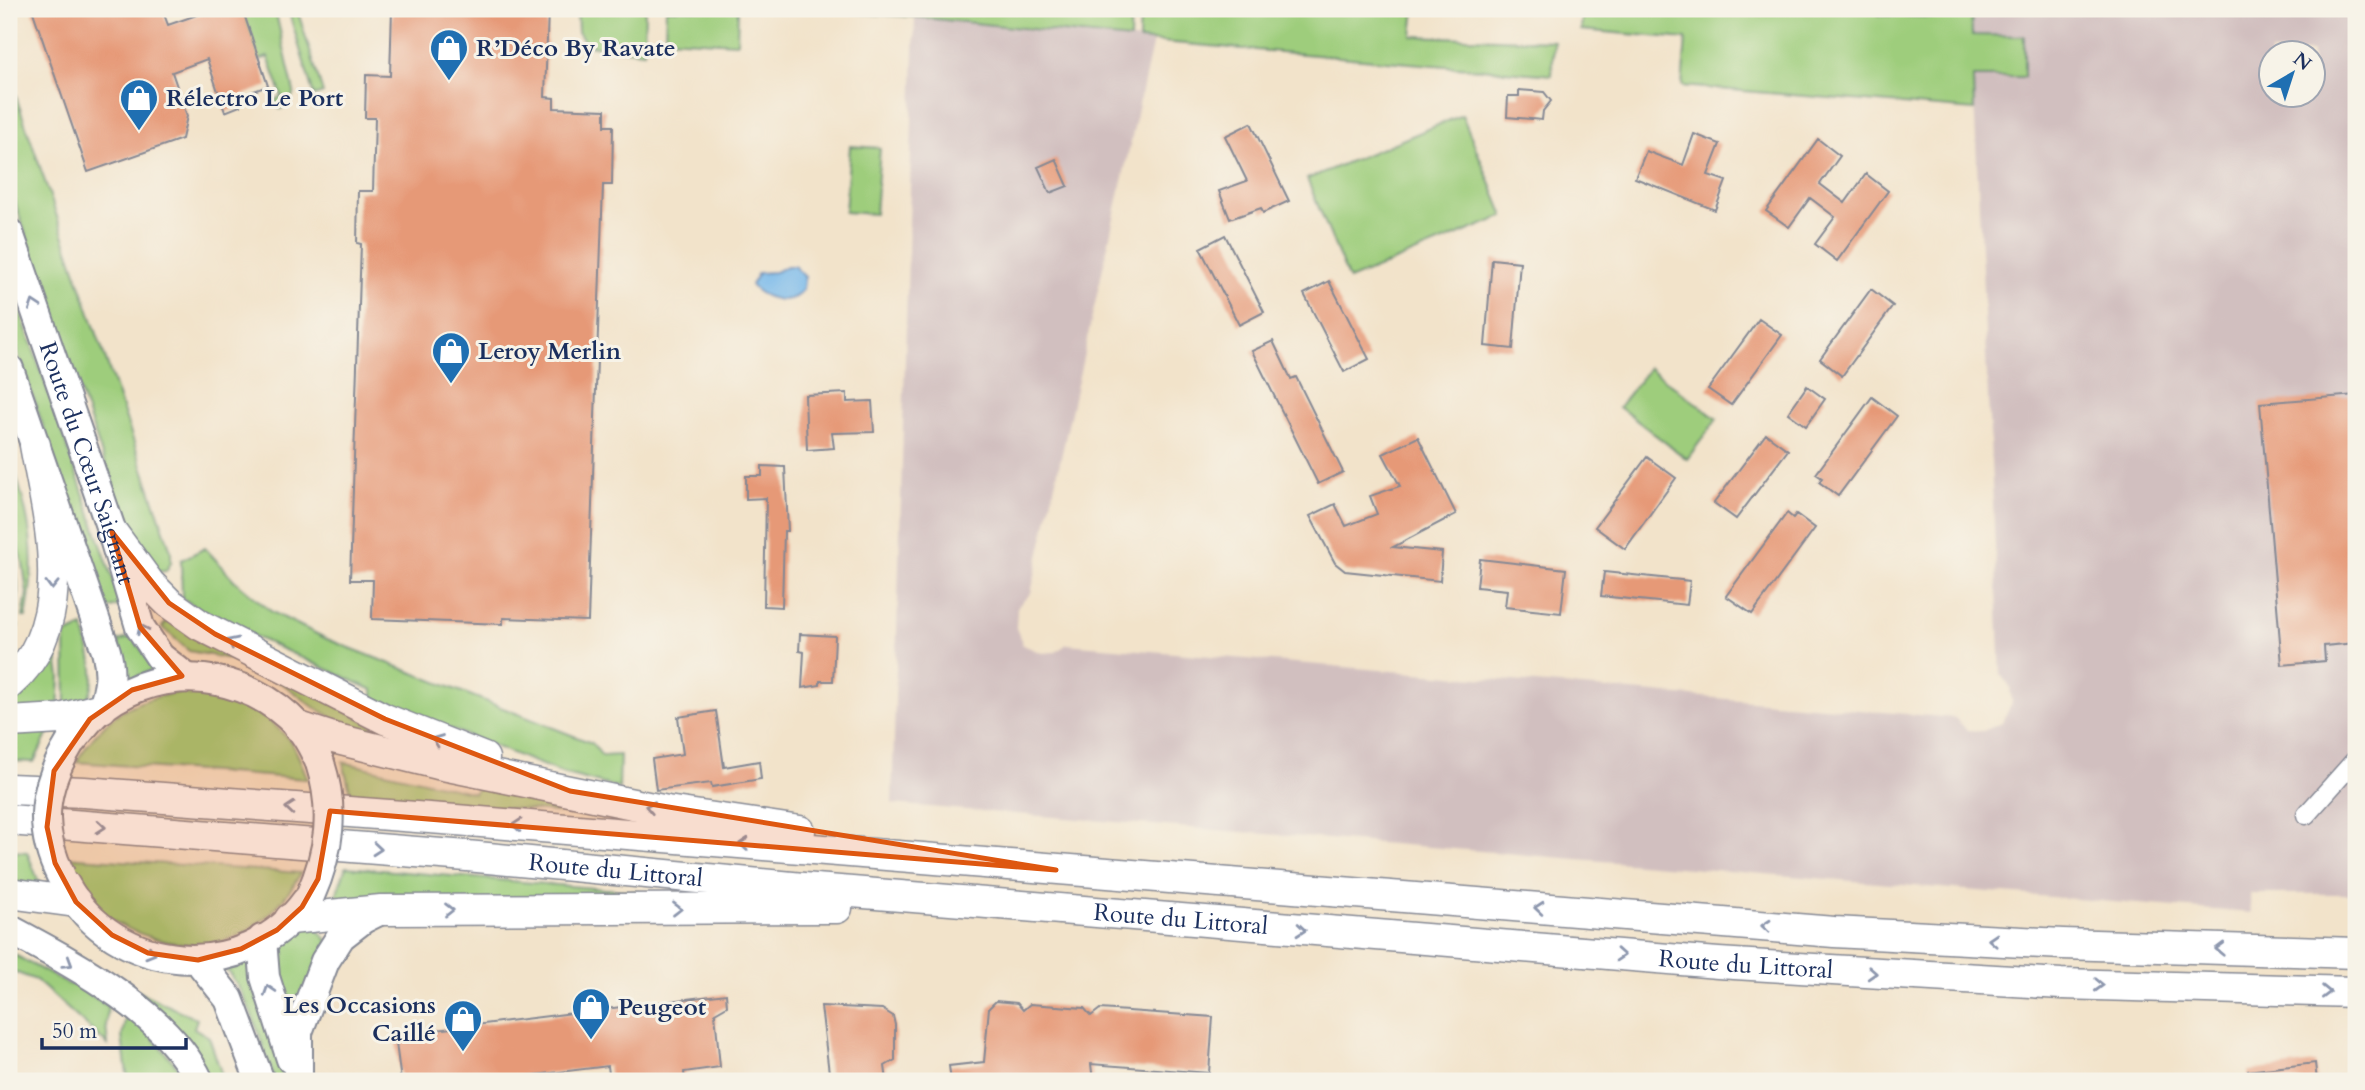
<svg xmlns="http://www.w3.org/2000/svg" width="2365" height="1090" font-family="Cardo,serif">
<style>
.industrial{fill:#d1bfbf;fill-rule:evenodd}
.green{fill:#9ecd7b;stroke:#5c7e6c;stroke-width:2}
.water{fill:#75b7ea;stroke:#4873a4;stroke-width:2}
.building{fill:#e69977}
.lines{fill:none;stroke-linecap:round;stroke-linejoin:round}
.minor-casing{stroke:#868994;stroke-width:21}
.primary-casing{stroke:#868994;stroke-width:32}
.trunk-casing{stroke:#868994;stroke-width:33}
.minor{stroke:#fff;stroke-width:18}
.primary{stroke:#fff;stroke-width:28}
.trunk{stroke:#fff;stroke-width:30}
.primary-bridge-casing{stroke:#868994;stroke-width:32;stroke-linecap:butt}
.primary-bridge{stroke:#fff;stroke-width:28}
.oneway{stroke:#8d97ae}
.marked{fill:#de5710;fill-opacity:0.2;stroke:#de5710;stroke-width:5;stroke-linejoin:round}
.labels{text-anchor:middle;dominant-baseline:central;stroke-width:6;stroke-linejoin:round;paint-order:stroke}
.poi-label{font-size:24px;font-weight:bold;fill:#1b2f5e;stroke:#f7f3e8;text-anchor:start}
.street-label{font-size:24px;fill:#1b2f5e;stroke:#f7f3e8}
</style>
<rect width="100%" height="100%" fill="#f7f3e8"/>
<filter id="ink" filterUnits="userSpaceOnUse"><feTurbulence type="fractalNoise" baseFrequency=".0143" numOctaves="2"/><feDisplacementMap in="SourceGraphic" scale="14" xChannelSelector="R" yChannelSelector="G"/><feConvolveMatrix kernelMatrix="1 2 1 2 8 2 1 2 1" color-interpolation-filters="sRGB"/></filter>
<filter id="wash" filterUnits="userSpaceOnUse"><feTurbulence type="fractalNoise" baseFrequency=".00686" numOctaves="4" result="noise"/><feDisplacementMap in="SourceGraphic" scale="28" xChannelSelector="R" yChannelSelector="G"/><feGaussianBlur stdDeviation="1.57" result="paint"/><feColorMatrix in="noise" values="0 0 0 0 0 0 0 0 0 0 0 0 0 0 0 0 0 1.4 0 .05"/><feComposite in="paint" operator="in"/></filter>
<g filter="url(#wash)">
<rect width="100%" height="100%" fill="#f2e3ca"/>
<path class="industrial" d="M1971,9h385v885h-106l1,19 -1359,-109 23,-787 238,24 -122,552 -14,14 -1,21 7,17 19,8 14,-1 11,-8 888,74 12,12 16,1 19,-8 10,-20 -2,-16 -9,-12 -28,-598h51v-40l-52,-2zM2270,52h42v42h-42z"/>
<path class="green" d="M242,9h33l19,83 -6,14 -8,3 -5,-9 7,-4 -14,-39 -9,3z
M288,9h9l26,84 -9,3z
M577,9h68l-1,43 -57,-7 -9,-13z
M666,9h72l-1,34 -72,-4z
M799,9h332l-1,30 -215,-22z
M1140,9h275l-3,27 142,5 -2,34 -413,-35z
M1583,9h296v6l56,2 1,-8h35l1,26 52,1v41h-51l1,33 -292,-24 4,-47 -105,-9z
M9,76l162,475v11l-5,9 -12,1 -22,-30 -123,-357z
M1462,115l42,101 -155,64 -42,-101z
M850,146l30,2 -5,66 -30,-2z
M9,279l113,326 -16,4 -97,-282z
M1649,368l68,51 -30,40 -68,-52z
M9,453c20,63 30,98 17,164h-3l4,-24 -4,-30 -14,-40z
M9,544c9,25 12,53 4,79l5,3 -9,18z
M205,548l29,32 38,32 55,27 265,104 10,13 18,-1 -1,33 -57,-15 -189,-75v-8l-157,-71 -34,-21 -1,-38z
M174,613l232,132 -66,-18 1,-5 -26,-14 -32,-24 -47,-24 -47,-9 -27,-24z
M83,627c6,20 18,54 3,73 -4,5 -14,8 -20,12l-1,-77z
M54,637l6,40 -2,34 -49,4v-16l18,-15z
M133,637l19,29 -2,5 -25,10 2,-11 -9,-29z
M188,691c38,5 75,18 101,49 9,10 13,27 19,39l-232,-17c31,-49 54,-63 112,-71z
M50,729l-16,33 -25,-1v-30z
M343,762l131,31 5,-6 146,25v6l-274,-23z
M9,851l18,1 13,33 -31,-3z
M64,857l237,16c-34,59 -82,85 -148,65 -16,-5 -30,-10 -44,-20 -20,-15 -32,-40 -45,-61z
M346,867l294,25 1,8 -308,4z
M309,921l19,20 -31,75c-12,-24 -31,-59 -7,-83 5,-5 13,-8 19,-12z
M9,952l59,32 6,1 34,21 -2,19 2,20 -72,-65 -27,-10z
M249,959v17l36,105h-10c-14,-38 -24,-83 -51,-114z
M135,990l62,29 -3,9 15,9 15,44h-13z
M126,1015l16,11 48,55h-62l-6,-44z"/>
<path class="water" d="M787,266h7l11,11c-1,1 -2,11 -2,12 -11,19 -42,10 -52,-4l7,-12 17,-1z"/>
<g id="blocks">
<path class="building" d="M32,9h130l6,16 46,-16h15l2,6 12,-4 25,75 -31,11 3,9 -15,6 -18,-53 -35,13 15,44 -5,23 -94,33z
M392,9h156l-3,88 9,1v10l51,2v16h8l-1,59h-9l-15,436 -85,-3v6l-131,-5 1,-39h-23l11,-336 -4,-1 1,-52h15l2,-73h-10l1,-43 24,1z
M1519,90l25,2 7,9 -8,10 -1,9 -35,-3 1,-21h11z
M1251,123l38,78 -26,12 -2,-5 -31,11 -11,-28 28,-10 -22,-45z
M1694,134l26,10 -12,31 18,6 -11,29 -80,-32 11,-27 37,14z
M1818,139l22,17 -20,28 25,19 21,-29 22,17 -51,70 -22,-17 20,-27 -25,-19 -21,29 -23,-16z
M1056,159l12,27 -18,7 -12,-26z
M1225,235l39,77 -25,13 -39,-77z
M1492,259l28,3 -7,87 -28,-3z
M1329,281l40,78 -25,13 -40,-78z
M1871,289l22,17 -51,70 -22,-17z
M1759,319l23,16 -51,70 -23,-16z
M1273,341l18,38 5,-2 47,95 -25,12 -66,-133z
M1807,386l18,13 -19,27 -18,-13z
M847,393v9l25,-1 2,31 -42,1 2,15 -27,2 -2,-55z
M2356,395v248l-32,3 1,15 -43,4 -22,-262z
M1872,397l25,19 -59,80 -19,-14 3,-4 -6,-4z
M1766,434l22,16 -52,69 -22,-16z
M1418,437l38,77 -63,33 49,5 -2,29 -95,-10 -10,-8 -25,-47 25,-12 11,22 31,-12 -7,-18 30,-10 -17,-32z
M1647,457l29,21 -51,71 -30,-22z
M762,466l23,1 3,64h-4l-2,76 -18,-1 2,-108 -20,1v-23h16z
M1787,513l6,5 3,-4 19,14 -63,86 -26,-18z
M1480,559l86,10 -5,44 -56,-6 2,-17 -30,-3z
M1604,572l86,9 -3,24 -86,-9z
M800,634l35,2 -2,45h-13v4l-18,3 2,-36 -5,-1z
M716,711l8,56 35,-6 2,18 -49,8 -1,-4 -55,7 -4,-31 31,-5 -5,-37z
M726,994l1,12 -12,7 5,54 -36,5 1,9h-75l-2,-15 -122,15h-85l-6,-46z
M996,1001l21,2 6,7 7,-6 54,4 7,8 9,-7 113,8 -4,56 -118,-9 2,17h-142l-2,-15 35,-4 5,-54z
M821,1006l61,3 11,7 2,9v35l-10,6 2,15h-57z
M2315,1063l2,18h-68l-1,-10z"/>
</g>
</g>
<g filter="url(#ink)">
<use href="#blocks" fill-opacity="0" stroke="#868994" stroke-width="2"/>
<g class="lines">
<defs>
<path id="minor" d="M2306,815l50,-56"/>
<g id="primary">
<path id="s1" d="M9,233l103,299 28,95 20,30 27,21"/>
<path d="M9,369l97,282c6,21 4,37 -4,57"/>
<path d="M70,743c11,-12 20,-27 33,-36 60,-45 144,-36 195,19 10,10 16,24 22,37"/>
<path d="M65,884c49,91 180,102 241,17"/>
<path d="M9,929c65,35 158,83 190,152"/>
<path d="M262,939l3,38 26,82"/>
<path d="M198,960l31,39 31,82"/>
<path d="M298,1078v-46l27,-71 16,-25 22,-17 18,-9"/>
</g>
<g id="trunk">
<path d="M112,532l38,52 19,19 31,22 185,94 99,39"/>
<path d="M9,684c69,-60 40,-162 26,-239"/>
<path d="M9,722l51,-3 42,-11"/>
<path d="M299,727l34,11 105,26 229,47 133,20"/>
<path d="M9,789l75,3 372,28 1378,112 229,12 293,9"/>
<path id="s2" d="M9,820l458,36 336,32 915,75 343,21 295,8"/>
<path d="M9,893l67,9"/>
<path d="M290,919l91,-9 456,-2"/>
</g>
</defs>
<use href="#minor" class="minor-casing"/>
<use href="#primary" class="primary-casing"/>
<use href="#trunk" class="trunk-casing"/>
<use href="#minor" class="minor"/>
<use href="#primary" class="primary"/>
<use href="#trunk" class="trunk"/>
<defs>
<path id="primary-bridge" d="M61,876c-24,-48 -18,-89 9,-133
M310,896c20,-45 25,-86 10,-133"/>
</defs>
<use href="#primary-bridge" class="primary-bridge-casing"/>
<use href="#primary-bridge" class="primary-bridge"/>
</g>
<defs><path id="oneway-chevron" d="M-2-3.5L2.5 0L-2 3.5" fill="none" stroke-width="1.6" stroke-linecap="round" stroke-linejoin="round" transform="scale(1.75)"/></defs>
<g class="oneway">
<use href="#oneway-chevron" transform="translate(34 305) rotate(-109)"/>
<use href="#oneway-chevron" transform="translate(52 585) rotate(91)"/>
<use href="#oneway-chevron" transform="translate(142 629) rotate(-115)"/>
<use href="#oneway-chevron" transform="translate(232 642) rotate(-154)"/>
<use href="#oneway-chevron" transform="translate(437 740) rotate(-159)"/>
<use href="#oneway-chevron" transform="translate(650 807) rotate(-169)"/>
<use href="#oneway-chevron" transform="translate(290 808) rotate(-175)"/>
<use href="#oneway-chevron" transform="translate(517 825) rotate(-175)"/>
<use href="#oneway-chevron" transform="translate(101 827) rotate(5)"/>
<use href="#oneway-chevron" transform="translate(744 844) rotate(-176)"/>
<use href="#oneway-chevron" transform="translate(377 849) rotate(5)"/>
<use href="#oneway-chevron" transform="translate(1539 908) rotate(-175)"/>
<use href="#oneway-chevron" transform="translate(677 909)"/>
<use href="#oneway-chevron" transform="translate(449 910)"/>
<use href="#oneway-chevron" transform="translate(1766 926) rotate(-175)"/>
<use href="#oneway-chevron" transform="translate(1301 930) rotate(5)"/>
<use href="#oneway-chevron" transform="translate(1993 940) rotate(-177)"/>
<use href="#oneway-chevron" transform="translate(2220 949) rotate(-178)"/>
<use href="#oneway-chevron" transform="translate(151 953) rotate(17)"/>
<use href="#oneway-chevron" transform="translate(1620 955) rotate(4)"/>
<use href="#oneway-chevron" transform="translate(68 963) rotate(32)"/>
<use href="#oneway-chevron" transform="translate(1872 973) rotate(3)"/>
<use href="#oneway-chevron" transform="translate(2099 985) rotate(2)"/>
<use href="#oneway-chevron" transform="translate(269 990) rotate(-108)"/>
<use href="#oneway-chevron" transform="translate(2326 992) rotate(1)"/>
</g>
</g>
<path class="marked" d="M112,532l57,71 46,31 170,85 185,72 486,79 -726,-59 -12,68 -16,28 -25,23 -36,19 -43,11 -50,-7 -36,-18 -36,-33 -21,-39 -8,-36 7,-56 36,-52 42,-29 50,-14 -42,-49z"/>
<defs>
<symbol id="shop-pin" viewBox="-11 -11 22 30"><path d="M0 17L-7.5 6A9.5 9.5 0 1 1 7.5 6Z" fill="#1f6fb2" stroke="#f7f3e8"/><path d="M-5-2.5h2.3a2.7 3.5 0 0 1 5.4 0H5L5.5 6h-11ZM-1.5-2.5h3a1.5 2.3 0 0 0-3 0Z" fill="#fff"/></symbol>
</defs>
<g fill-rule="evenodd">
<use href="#shop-pin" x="427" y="26" width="44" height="60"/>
<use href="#shop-pin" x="117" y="76" width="44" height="60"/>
<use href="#shop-pin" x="429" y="329" width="44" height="60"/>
<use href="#shop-pin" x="569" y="985" width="44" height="60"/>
<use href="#shop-pin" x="441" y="997" width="44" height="60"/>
</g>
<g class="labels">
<g class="poi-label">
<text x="476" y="48">R’Déco By Ravate</text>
<text x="166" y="98">Rélectro Le Port</text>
<text x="478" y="351">Leroy Merlin</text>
<text x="436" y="1005" text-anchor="end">Les Occasions<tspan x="436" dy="28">Caillé</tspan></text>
<text x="618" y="1007">Peugeot</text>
</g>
<g class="street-label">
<text stroke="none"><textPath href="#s1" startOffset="243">Route du Cœur Saignant</textPath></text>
<text stroke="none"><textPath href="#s2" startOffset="609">Route du Littoral</textPath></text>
<text stroke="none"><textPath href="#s2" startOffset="1176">Route du Littoral</textPath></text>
<text stroke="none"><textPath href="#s2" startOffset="1743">Route du Littoral</textPath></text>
</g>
</g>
<rect width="2365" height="1090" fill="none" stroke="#f7f3e8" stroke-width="35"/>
<g transform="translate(2292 74) rotate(39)"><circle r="33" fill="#f7f3e8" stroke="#9fa5b1" stroke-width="2"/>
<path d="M0-5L12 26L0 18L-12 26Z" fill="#1f6fb2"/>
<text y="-10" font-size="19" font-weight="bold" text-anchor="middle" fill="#1b2f5e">N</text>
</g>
<path d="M42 1038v10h144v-10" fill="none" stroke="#1b2f5e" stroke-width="3.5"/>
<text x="52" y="1038" font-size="21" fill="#1b2f5e" stroke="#f7f3e8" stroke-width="5" paint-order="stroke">50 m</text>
</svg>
